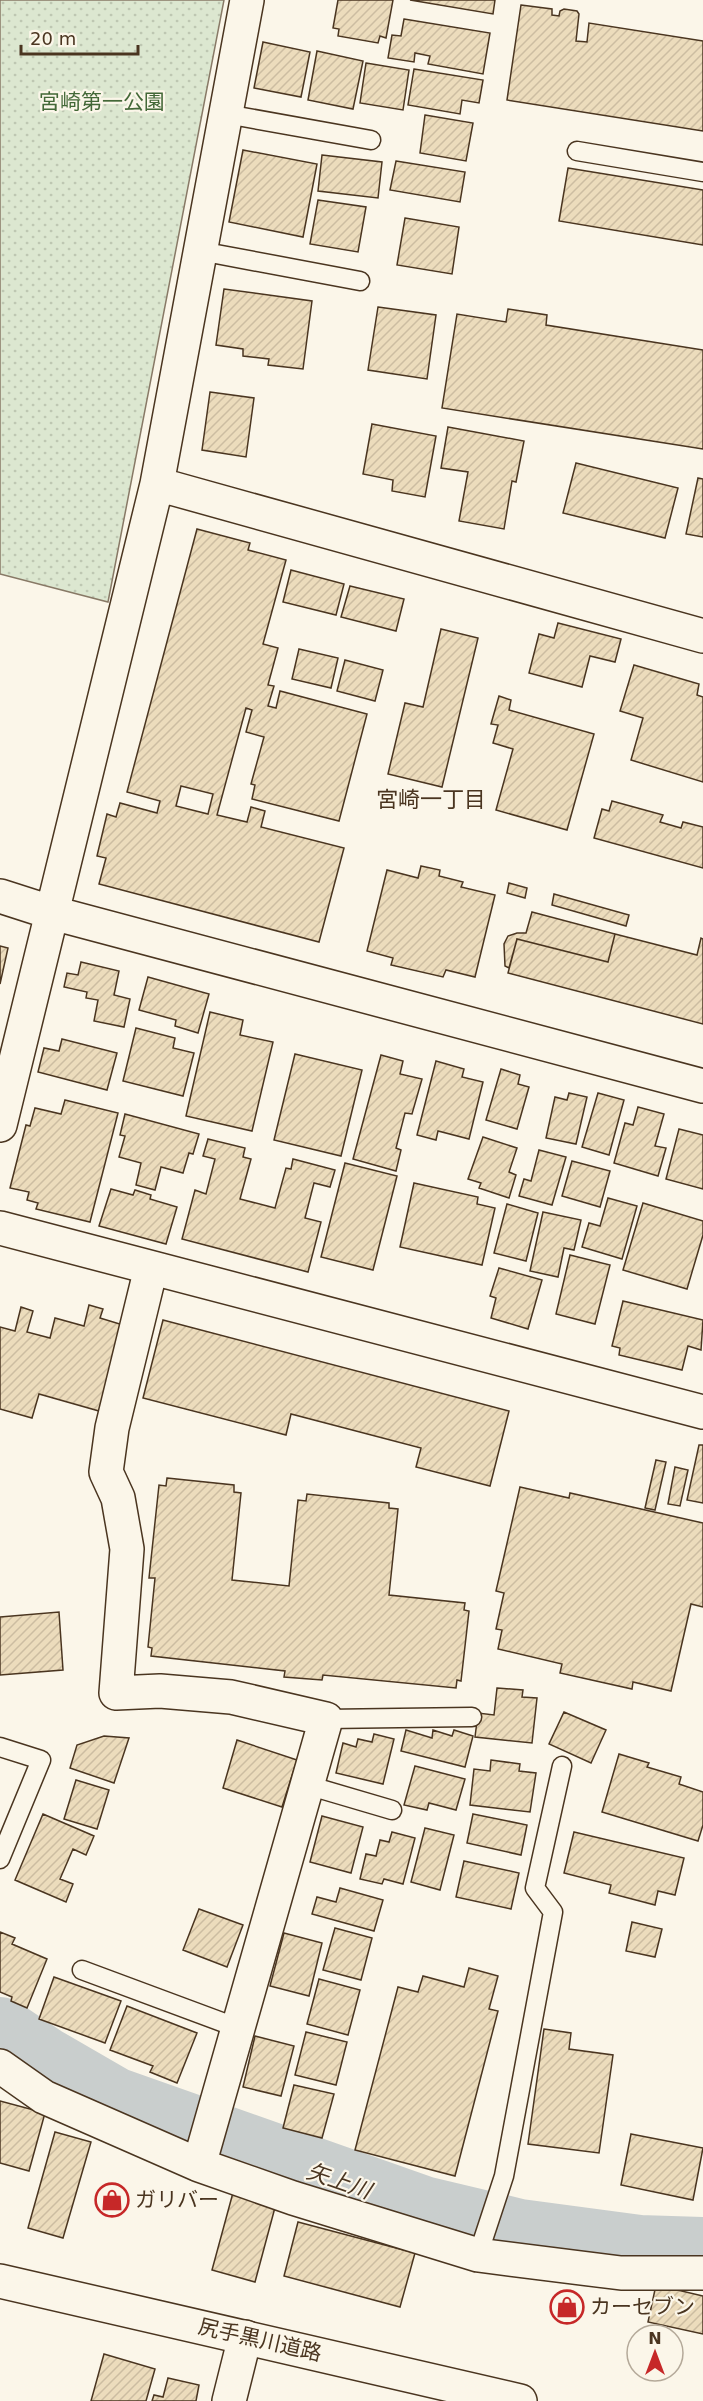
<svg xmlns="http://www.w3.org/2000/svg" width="703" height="2401" font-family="'DejaVu Sans','Noto Sans JP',sans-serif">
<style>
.park{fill:url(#park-dots);stroke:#887966;stroke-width:1.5}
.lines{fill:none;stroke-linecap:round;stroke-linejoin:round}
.river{stroke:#c9cecd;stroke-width:70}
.building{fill:url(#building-hatch);stroke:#4a3520;stroke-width:1.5;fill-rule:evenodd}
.lane-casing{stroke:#4a3520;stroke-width:21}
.street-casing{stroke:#4a3520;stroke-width:36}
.primary-casing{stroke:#4a3520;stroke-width:36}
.lane{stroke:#fbf6e9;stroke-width:18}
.street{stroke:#fbf6e9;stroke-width:33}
.primary{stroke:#fbf6e9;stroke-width:33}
.labels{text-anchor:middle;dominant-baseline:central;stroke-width:4.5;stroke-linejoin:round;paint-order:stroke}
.park-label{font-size:21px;fill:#436837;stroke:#fbf6e9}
.poi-label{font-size:21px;fill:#4a3520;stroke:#fbf6e9;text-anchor:start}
.street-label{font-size:21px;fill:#4a3520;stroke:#fbf6e9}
.neighbourhood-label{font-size:22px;fill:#4a3520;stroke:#fbf6e9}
.water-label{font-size:22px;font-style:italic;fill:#4a3520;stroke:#fbf6e9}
</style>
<defs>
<pattern id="park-dots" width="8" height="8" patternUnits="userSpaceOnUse" patternTransform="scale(1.5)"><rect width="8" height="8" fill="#dce7d0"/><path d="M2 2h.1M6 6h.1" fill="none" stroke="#bec7b2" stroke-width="1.8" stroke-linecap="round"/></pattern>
<pattern id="building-hatch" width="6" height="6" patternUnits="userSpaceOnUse" patternTransform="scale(1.5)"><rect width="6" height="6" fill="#ecdcbc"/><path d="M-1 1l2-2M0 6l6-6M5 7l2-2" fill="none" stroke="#ccbda1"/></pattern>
</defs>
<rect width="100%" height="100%" fill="#fbf6e9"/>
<path class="park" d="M0,0h224l-116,602 -108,-28z"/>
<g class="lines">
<path class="river" d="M0,2032l43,29 71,41 309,109 96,23 120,16 64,2"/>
</g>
<path class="building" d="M338,0h55l-7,38 -6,-2 -2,7 -40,-7 1,-7 -6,-1z
M410,0h85l-2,14z
M521,5l31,4v6l7,1 1,-5 4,-2 13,2 2,3 -3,27 11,1 2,-19 114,18v90l-196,-31z
M404,19l86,14 -7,41 -55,-10 2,-8 -15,-3 -1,9 -26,-4 4,-23 9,1z
M263,42l47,10 -9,45 -47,-9z
M317,51l46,10 -10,48 -45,-9z
M366,63l43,7 -6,40 -43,-7z
M414,69l69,11 -4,23 -17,-3 -2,14 -52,-9z
M425,115l48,8 -7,38 -46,-8z
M243,150l74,14 -14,73 -74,-15z
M322,155l60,7 -4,36 -60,-7z
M396,161l69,11 -5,30 -70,-12z
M568,168l135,22v55l-144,-24z
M318,200l48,7 -8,45 -48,-8z
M405,218l54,9 -7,47 -55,-9z
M224,289l88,12 -9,68 -35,-4 1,-6 -26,-3v-7l-27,-4z
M378,307l58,8 -9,64 -59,-9z
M508,309l39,6 -1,10 157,25v99l-261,-41 15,-94 49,8z
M210,392l44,6 -8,59 -44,-7z
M372,424l64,12 -11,61 -33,-6 1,-11 -30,-6z
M448,427l76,14 -8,41 -4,-1 -8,48 -45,-8 9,-49 -27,-4z
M576,463l102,25 -13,50 -102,-25z
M698,478l5,1v58l-17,-3z
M197,529l53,14 -2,7 38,10 -23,84 15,4 -10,37 6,1 -6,20 8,2 4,-17 87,23 -28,107 -87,-22 3,-14 -4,-1 13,-47 -18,-5 6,-22 -6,-2 -29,107 30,7 4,-15 14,4 -4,16 83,21 -25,94 -220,-58 7,-26 -9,-2 10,-42 9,3 4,-14 37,10 3,-12 -33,-9zM181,786l32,8 -5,20 -32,-8z
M291,570l53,14 -8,31 -53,-13z
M350,586l54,13 -8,32 -55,-14z
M558,623l63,16 -6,23 -25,-6 -8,31 -53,-14 10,-39 15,4z
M441,629l37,9 -36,149 -54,-13 17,-71 18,4z
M299,649l39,9 -7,30 -39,-9z
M345,660l38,10 -8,31 -38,-10z
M634,665l65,19 -2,11 6,2v85l-72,-22 12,-42 -23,-7z
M499,696l12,4 -2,10 85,24 -27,96 -71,-20 17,-61 -20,-6 5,-18 -7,-1z
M612,801l51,14 -3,7 21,6 2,-6 20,5v41l-109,-30 8,-29 7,2z
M421,866l19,4 -1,6 24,6 -2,5 34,8 -20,82 -29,-7 -3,7 -52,-12 2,-7 -26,-7 20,-81 31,8z
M509,883l18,5 -2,10 -18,-5z
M554,894l75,21 -3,11 -74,-21z
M532,912l83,22 -7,28 -91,-23 -8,29 -4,-2 -1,-22 4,-8 9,-3h9z
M615,934l82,21 4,-17 2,1v85l-195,-51 9,-34 91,23z
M0,946l8,2 -8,36z
M81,962l38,9 -5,24 16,4 -6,28 -30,-6 4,-21 -12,-2 1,-6 -23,-5 3,-14 11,2z
M148,977l61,17 -11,39 -23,-7 1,-6 -37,-10z
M210,1012l33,8 -3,15 33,7 -21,89 -66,-15z
M136,1028l39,10 -2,10 21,5 -11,43 -60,-15z
M62,1039l55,14 -10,37 -69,-18 6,-24 15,3z
M295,1054l67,16 -21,86 -67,-16z
M381,1055l22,6 -3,13 22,5 -10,35 -7,-1 -9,35 5,2 -5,21 -43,-12z
M436,1061l28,8 -2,8 21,5 -14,57 -31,-8 -2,9 -19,-5z
M501,1069l19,6 -2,9 11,3 -12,42 -31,-9z
M569,1093l18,4 -11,47 -30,-6 9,-41 12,3z
M598,1093l26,7 -15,55 -27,-8z
M65,1100l53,13 -28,109 -54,-13 2,-6 -11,-3 2,-8 -19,-4 16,-63 4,1 5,-18 26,6z
M638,1107l26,7 -9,32 11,2 -8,28 -44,-13 11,-40 8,2z
M125,1114l74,20 -6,20 -4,-1 -6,20 -22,-6 -6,23 -19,-5 5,-22 -22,-6 6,-21 -5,-1z
M679,1129l24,6v54l-37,-10z
M483,1137l34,11 -8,24 7,3 -7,23 -30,-10 2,-5 -13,-4z
M208,1139l37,9 -2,9 8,2 -11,40 35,9 11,-40 5,1 2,-10 42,11 -5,17 -16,-4 -9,35 16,4 -13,50 -126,-33 13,-49 11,4 9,-35 -12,-3z
M539,1150l27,7 -14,48 -33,-9 5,-17 7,2z
M572,1161l38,10 -10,36 -38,-11z
M345,1163l52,13 -24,94 -52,-13z
M414,1183l64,14 -1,7 18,4 -13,57 -82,-18z
M111,1189l22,6 2,-5 16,5 -1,4 27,8 -11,37 -67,-18z
M608,1198l29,8 -15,53 -40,-12 7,-24 11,3z
M643,1203l60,18v14l-16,54 -64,-19z
M507,1204l31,9 -12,48 -32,-8z
M543,1212l38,8 -7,30 -10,-2 -6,29 -28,-6z
M570,1255l40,10 -15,59 -39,-10z
M499,1268l43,12 -14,49 -37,-11 5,-20 -6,-2z
M623,1301l80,19 -2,30 -13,-4 -6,24 -63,-15 1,-7 -8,-2z
M89,1305l14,4 -3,9 23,7 -24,86 -60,-17 -7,24 -32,-9v-82l15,4 6,-24 12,4 -6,21 23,6 5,-20 29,8z
M163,1320l346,91 -19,75 -74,-19 5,-19 -130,-34 -5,21 -143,-37z
M699,1445h4v58l-16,-3z
M656,1460l10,2 -11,48 -10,-2z
M675,1467l13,3 -8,36 -12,-2z
M167,1478l67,7v7l7,1 -9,87 57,6 9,-86 8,1 1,-7 82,9v5l9,1 -9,86 76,8 -1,7 5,1 -8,70 -4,-1 -1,8 -133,-13 -1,5 -38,-3 1,-6 -134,-15 1,-8 -4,-1 7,-69h-6l10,-93 7,1z
M520,1487l49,11 1,-5 133,30v84l-12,-3 -20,87 -38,-9 -1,7 -72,-16 2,-9 -64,-15 4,-19 -6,-1 8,-36 -8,-2z
M59,1612l4,58 -63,5v-58z
M497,1688l26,2 -1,7 15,1 -5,45 -57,-6 3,-24 16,2z
M564,1712l42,18 -15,33 -42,-19z
M406,1730l26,8 1,-8 19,6 2,-6 19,6 -8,31 -64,-16z
M374,1734l20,5 -11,45 -47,-11 7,-30 13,4 2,-8 14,3z
M104,1736l25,2 -15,45 -44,-15 7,-23z
M237,1740l60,20 -15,47 -59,-19z
M619,1754l30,9 -2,4 34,10 -2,7 24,8v33l-5,16 -96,-29z
M491,1760l29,4 -1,7 17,2 -6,39 -60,-7 4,-36 16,2z
M415,1766l50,13 -9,31 -27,-7 -2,7 -23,-5z
M76,1780l33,10 -12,39 -33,-10z
M43,1814l51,22 -8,19 -13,-6 -13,30 13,5 -7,18 -51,-22z
M473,1814l54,11 -6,30 -54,-12z
M322,1816l41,11 -12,46 -41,-11z
M425,1828l29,7 -14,55 -29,-8z
M392,1832l23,6 -12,46 -19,-5 -2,5 -22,-5 6,-25 10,2 4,-16 9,2z
M574,1832l110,26 -9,37 -17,-4 -3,14 -46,-12 2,-8 -47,-12z
M464,1861l55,12 -8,36 -55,-12z
M340,1888l43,12 -9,31 -62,-17 5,-17 19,5z
M199,1909l44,16 -16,42 -44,-17z
M632,1922l30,7 -7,28 -29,-6z
M335,1928l37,10 -11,42 -38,-10z
M0,1932l15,6 -3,6 35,15 -20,49 -16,-7 1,-4 -12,-5z
M284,1933l38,10 -13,53 -39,-10z
M469,1968l29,8 -9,33 9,2 -43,165 -100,-26 43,-163 20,5 5,-16 41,11z
M54,1977l67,24 -16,42 -66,-24z
M319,1979l41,11 -12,45 -41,-11z
M127,2006l70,27 -20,50 -27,-11 3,-6 -43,-16z
M544,2029l27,4 -2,16 44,6 -14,98 -71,-9z
M306,2032l41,10 -11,43 -41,-10z
M255,2036l39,10 -13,50 -38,-9z
M294,2085l40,9 -12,44 -39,-10z
M0,2101l45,12 -16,58 -29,-8z
M55,2132l36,10 -28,96 -35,-10z
M631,2134l72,14 -10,52 -72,-15z
M234,2189l43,11 -22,82 -43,-12z
M298,2222l117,31 -15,54 -116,-31z
M656,2285l47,11v38l-55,-12z
M104,2354l51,15 -9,32h-55z
M168,2378l31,7 -3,16h-44l2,-6 9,2z"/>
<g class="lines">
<defs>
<path id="lane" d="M226,114l145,26
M577,151l126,21
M200,251l160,30
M326,1719l146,-2
M0,1747l41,13 -41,99
M307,1785l85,25
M82,1970l156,58
M478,2255l26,-79 49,-264 -18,-24 27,-122"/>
<path id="street" d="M157,484l546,152
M0,896l53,17 650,173
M0,1125l157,-641 90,-484
M0,1228l703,184
M151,1268l-39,160 -6,44 12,26 9,51 -11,144 44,-2 71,6 95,22 -127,446
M0,2066l44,31 155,68 94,33 185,57 143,18h82
M229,2401l16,-64"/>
<path id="primary" d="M0,2281l520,120"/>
</defs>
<use href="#lane" class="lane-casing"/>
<use href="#street" class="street-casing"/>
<use href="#primary" class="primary-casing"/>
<use href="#lane" class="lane"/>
<use href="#street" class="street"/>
<use href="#primary" class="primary"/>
</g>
<defs>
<symbol id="shop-ring" viewBox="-11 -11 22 22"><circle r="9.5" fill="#fbf6e9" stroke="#c62828" stroke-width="1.5"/><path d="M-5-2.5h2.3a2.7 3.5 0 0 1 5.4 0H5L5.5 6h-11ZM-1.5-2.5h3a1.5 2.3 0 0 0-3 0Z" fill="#c62828"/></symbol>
</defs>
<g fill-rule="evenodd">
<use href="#shop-ring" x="93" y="2181" width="38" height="38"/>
<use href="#shop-ring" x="548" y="2288" width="38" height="38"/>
</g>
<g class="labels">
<g class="park-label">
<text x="102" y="102">宮崎第一公園</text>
</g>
<g class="poi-label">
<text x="135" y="2200">ガリバー</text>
<text x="590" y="2307">カーセブン</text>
</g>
<g class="street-label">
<text transform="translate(260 2340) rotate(13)">尻手黒川道路</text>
</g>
<g class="neighbourhood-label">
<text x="431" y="799">宮崎一丁目</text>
</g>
<g class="water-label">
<text transform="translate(339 2181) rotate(19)">矢上川</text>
</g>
</g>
<g transform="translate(655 2353)"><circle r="28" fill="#fbf6e9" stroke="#b4a999" stroke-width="1.5"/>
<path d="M0-4.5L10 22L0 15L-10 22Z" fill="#c62828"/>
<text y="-9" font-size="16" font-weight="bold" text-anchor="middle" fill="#4a3520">N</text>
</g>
<path d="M21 45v9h117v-9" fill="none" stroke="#4a3520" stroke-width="3"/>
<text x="30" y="45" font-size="18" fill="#4a3520" stroke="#fbf6e9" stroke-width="4.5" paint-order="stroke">20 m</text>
</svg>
